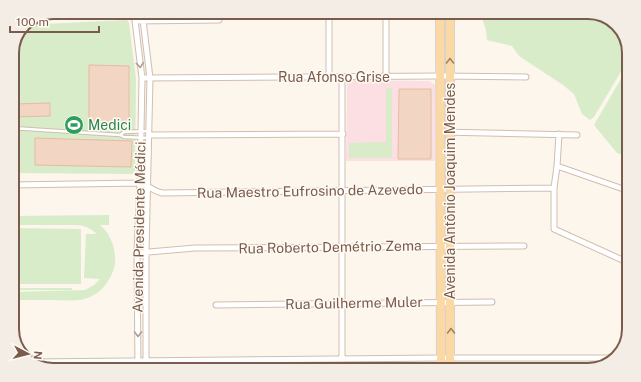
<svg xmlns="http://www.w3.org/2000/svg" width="641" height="382" font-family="'Public Sans',sans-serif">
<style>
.medical{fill:#fbdfe3}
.green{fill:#d8ecc9}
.building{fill:#f3d5c3;stroke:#e6bba3}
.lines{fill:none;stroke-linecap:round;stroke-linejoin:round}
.service-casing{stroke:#d1beb0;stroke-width:4.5}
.minor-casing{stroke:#d1beb0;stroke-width:7}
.primary-casing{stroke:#dad1cd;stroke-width:10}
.service{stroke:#fff;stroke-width:2.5}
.minor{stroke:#fff;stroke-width:5}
.primary{stroke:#fbd9a5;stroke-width:8}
.oneway{stroke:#a18267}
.oneway2{stroke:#af9d94}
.labels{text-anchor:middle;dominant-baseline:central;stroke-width:3;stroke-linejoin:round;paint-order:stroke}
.street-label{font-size:14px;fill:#7a5c4d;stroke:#fffaf3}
.leisure-label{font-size:14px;fill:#27864d;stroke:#fffaf3;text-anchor:start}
.rim{fill:none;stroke:#7a5c4d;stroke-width:2}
</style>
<rect width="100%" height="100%" fill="#fdf6ec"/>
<path class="medical" d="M347,80l82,1 6,4v76h-89z"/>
<path class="green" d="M480,12h108l20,6 21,33v7l-35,59 -4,3 -8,-6 -8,-20 -11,-9 -44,-29 -7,-10 -25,-6 -1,-10z
M127,20l2,3 7,56 -1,92 -3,3 -120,-1v-122l12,-26z
M629,65v92l-12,-4 -23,-28z
M444,85l2,2v34l-2,1 -1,-36z
M386,88h6v70h-43v-15l37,-1z
M109,215v10h-9c11,9 16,24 15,38 -3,19 -17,35 -36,37 -9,1 -18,0 -27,0 -13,0 -27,0 -40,0v-8l73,-2 9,-5 6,-6 -16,-1 2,-44h11c-7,-6 -13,-9 -22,-9h-63v-9z
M12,228l69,1v55h-69z
M12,288h60v2h-60z"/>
<path class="building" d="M89,65l40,1v57h-40z
M399,89h32v70h-33z
M50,103v13l-38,1v-13z
M35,138l97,3 -1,26 -96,-2z"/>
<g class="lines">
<defs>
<path id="service" d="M12,128l108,7 4,2 25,1
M120,135l4,-3 25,-1"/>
<path id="minor" d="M134,12l8,66 -2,105 -3,70 1,117
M142,12l8,66 -4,174v118
M202,12l1,8
M386,12v64
M135,21l84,-1
M329,77v-65
M142,78l298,-2 86,1
M441,132l136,3
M559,134l-2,32 -3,22v41l75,34
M149,135l194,-1
M557,166l72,25
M12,185l128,-2c10,3 11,7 22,10l392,-5
M137,253l58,-5 329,-2
M216,305l276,-3
M31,362l410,-4h174
M342,370v-293"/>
<path id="primary" d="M440,12l1,358
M450,12v358"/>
</defs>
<use href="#service" class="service-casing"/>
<use href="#minor" class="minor-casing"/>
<use href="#primary" class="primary-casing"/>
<use href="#service" class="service"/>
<use href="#minor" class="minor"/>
<use href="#primary" class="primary"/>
</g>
<defs><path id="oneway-chevron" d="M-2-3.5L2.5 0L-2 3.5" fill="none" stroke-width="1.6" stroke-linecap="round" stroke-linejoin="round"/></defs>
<g class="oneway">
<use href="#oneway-chevron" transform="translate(450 61) rotate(-90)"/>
<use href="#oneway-chevron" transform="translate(451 331) rotate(-90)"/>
</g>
<g class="oneway2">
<use href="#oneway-chevron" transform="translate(140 65) rotate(84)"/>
<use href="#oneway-chevron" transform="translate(138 334) rotate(90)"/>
</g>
<defs>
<symbol id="stadium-disc" viewBox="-11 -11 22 22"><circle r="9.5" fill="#2e9e5b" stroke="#fffaf3"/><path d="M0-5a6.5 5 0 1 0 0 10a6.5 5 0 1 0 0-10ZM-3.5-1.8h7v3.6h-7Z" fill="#fff"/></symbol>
</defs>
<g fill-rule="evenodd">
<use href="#stadium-disc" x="63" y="114" width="22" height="22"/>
</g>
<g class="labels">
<g class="street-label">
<text x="334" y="77">Rua Afonso Grise</text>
<text transform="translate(310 191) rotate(-1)">Rua Maestro Eufrosino de Azevedo</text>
<text transform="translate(450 191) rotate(-90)">Avenida Antônio Joaquim Mendes</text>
<text transform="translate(139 227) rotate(-89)">Avenida Presidente Médici</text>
<text transform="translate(330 247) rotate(-1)">Rua Roberto Demétrio Zema</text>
<text transform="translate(354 303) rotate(-1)">Rua Guilherme Muler</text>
</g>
<g class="leisure-label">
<text x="88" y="125">Medici</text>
</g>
</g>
<path d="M0 0H641V382H0ZM53 19H588A34 34 0 0 1 622 53V329A34 34 0 0 1 588 363H53A34 34 0 0 1 19 329V53A34 34 0 0 1 53 19Z" fill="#f4ede6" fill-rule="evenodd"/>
<path class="rim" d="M53 19H588A34 34 0 0 1 622 53V329A34 34 0 0 1 588 363H53A34 34 0 0 1 19 329V53A34 34 0 0 1 53 19Z"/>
<g transform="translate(28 354) rotate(97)" stroke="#fffaf3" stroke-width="3" paint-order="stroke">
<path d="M0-3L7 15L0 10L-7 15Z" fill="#7a5c4d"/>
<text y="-6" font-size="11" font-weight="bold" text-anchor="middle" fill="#7a5c4d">N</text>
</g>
<path d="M10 26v6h89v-6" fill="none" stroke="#7a5c4d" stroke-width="2"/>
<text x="16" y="26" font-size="12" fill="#7a5c4d" stroke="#fffaf3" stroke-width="3" paint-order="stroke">100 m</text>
</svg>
